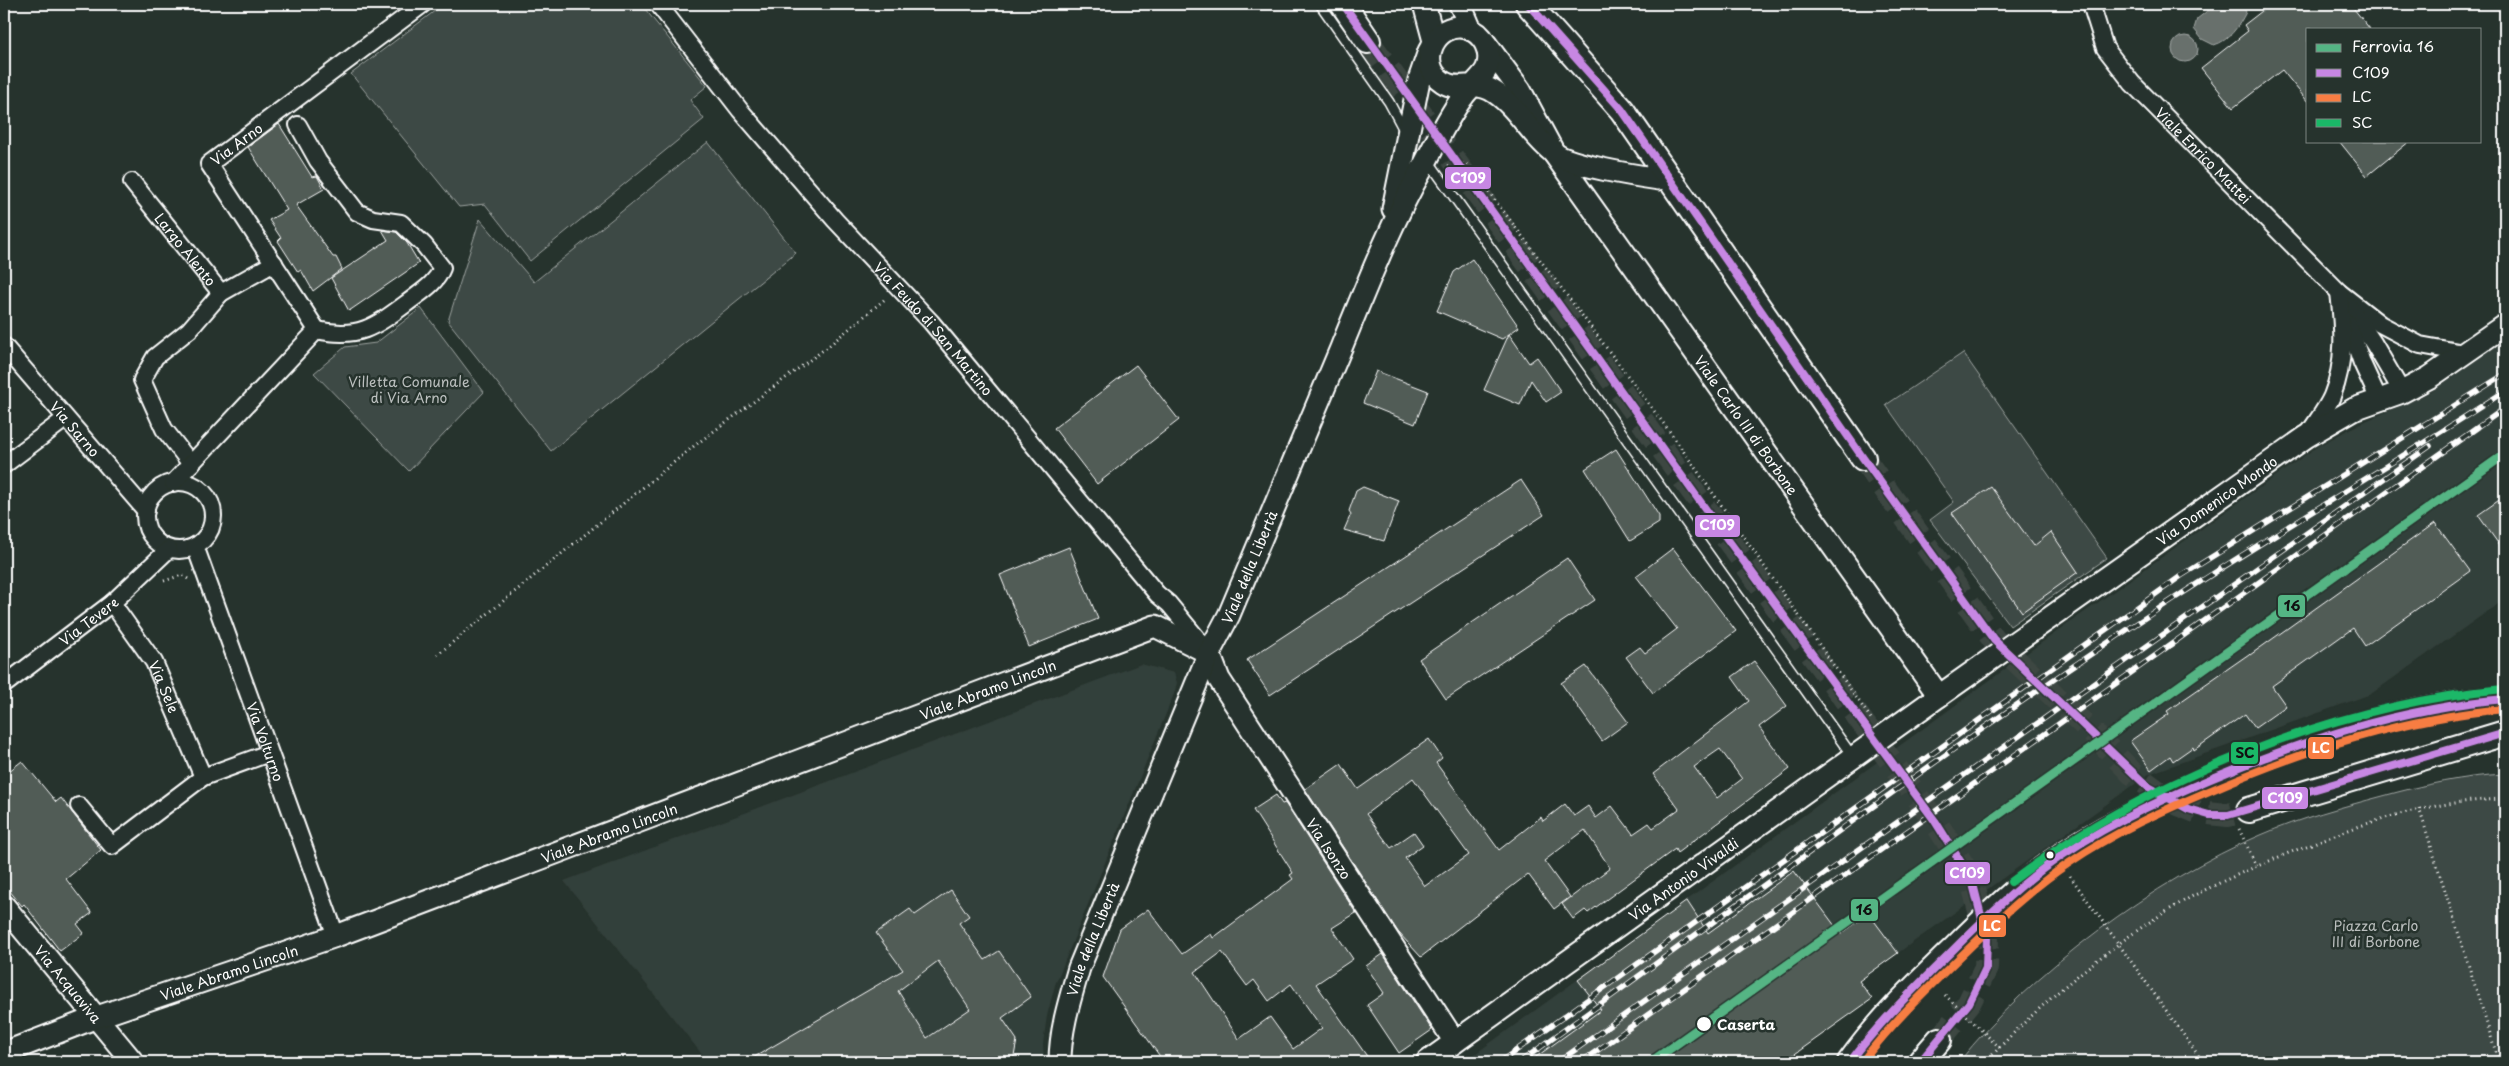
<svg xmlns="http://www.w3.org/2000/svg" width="2509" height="1066" font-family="'Playpen Sans',sans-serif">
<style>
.built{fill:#333f3a}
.green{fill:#3e4944;stroke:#9ea4a2}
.water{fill:#67706c;stroke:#a4a9a7}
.building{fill:#515c57;stroke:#fff;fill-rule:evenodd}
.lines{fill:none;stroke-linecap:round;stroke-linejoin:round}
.secondary-tunnel{stroke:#3c4742;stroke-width:24;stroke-dasharray:24 12;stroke-linecap:butt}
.service-casing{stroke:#fff;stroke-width:12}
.minor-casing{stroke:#fff;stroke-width:20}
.tertiary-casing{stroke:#fff;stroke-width:25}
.secondary-casing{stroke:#fff;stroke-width:28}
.path{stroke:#fff;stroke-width:3;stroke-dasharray:1 4;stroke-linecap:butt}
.service{stroke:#26332d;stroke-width:9}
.minor{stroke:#26332d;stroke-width:16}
.tertiary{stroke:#26332d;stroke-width:21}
.secondary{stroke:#26332d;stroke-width:24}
.rail-casing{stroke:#fff;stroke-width:5.5}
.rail{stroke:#26332d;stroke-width:4;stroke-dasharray:11;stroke-linecap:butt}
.bus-1-casing{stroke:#26332d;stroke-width:11}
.bus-2-casing{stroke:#26332d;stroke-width:11}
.bus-3-casing{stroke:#26332d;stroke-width:11}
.bus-1{stroke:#c787e3;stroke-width:8}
.bus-2{stroke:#f77d43;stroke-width:8}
.bus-3{stroke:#1ab867;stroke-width:8}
.rail-1-casing{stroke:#26332d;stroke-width:12}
.rail-1{stroke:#54b584;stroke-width:9}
.bus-dot{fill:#fff;stroke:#26332d;stroke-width:2}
.labels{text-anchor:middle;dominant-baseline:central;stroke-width:5;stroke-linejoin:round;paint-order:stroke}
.street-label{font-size:14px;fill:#fff;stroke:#26332d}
.park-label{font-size:14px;fill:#bbbfbe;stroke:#26332d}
.stop-label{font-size:14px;font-weight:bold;fill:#fff;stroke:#26332d;text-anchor:start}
.line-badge{stroke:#26332d;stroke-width:2}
.badge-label{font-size:14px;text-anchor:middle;font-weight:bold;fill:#fff}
.pale-badge-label{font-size:14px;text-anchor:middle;font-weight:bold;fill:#111}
</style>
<rect width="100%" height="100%" fill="#26332d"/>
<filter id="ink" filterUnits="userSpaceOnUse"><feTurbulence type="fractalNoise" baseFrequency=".02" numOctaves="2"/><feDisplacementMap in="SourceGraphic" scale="10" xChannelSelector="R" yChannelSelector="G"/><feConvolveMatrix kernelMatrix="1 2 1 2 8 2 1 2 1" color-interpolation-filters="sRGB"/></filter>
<g filter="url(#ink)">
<path class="built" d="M2505,340v259l-134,95 -222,80 -289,206 12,19 -80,57 4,6h-332l577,-419 277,-197 41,-22 70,-31z
M1141,664l33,9 3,10 -3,11 -119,291 -8,31 -4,28 1,18h-336l-144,-181z"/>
<path class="green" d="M444,4h197l66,82 -17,14 14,19 -174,142 -45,-57 -26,3 -108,-133z
M708,142l88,111 -245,198 -103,-130 32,-102 54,63z
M421,308l63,84 -75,79 -95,-98 31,-26 31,-4z
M1963,353l144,205 -97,68 -80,-106 24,-18 -68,-97z
M2505,774v288h-546c70,-89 197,-183 302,-227 39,-17 81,-28 122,-39 40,-11 80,-20 122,-22z"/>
<path class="water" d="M2216,4h26l4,8c-7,14 -17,29 -32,33l-12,-6 -8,-10 3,-10z
M2172 49a13 13 0 1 1 26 0a13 13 0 1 1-26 0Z"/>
<path class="building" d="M2271,4h79l20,25h-62v73l-26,-32 -49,38 -32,-40 47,-37 -4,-6z
M279,124l33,53 5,-1 7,13 -28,16 37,52h3l6,12 -29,22 -12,-21 -3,2 -20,-31 3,-3 -12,-18 18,-10 -39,-63z
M2339,141h71l-43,35z
M382,230l14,2 11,11 12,20 -70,48 -18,-33 57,-38z
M1472,259l47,68 -10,7 20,29 8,-6 24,35 -15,10 -15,-22 -11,25 -36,-15 25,-56 -7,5 -65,-28 17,-39z
M1136,365l43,55 -82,64 -43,-56z
M1376,371l52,20 -13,33 -52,-21z
M1616,449l43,67v7l-29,18 -45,-72z
M1521,480l23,35 -274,180 -23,-35z
M1363,487l36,14 -15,40 -40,-11 7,-16 -2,-3 7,-20z
M1991,487l43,59 17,-14 27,40 -56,40 -70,-99z
M2505,496v57l-27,-38z
M2435,523l35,48 -105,75 -12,-18 -81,58 14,20 -31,22 -10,-14 -51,36 -1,-3 -20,14 -3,-5 -19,14 -21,-29 39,-27 -2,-3 82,-57 1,1z
M1069,547l29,72 -69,28 -29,-72z
M1673,548l63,83 -83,62 -27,-36 14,-10 5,6 32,-24 -41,-53z
M1567,558l28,42 -149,99 -27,-40z
M1754,661l33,45 -28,21 31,42 -113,84 -2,-4 -87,64 -3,-3 -12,9 -11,-15 48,-36 -25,-38 -41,31 26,36 -16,12 -26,-35 -107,83 -23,-25 -93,-143 36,-25 17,25 71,-50 13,19 -6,5 63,87 42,-33 2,4 22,-17 9,12 14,-10 8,12 16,-12 21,28 16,-11 4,5 26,-19 -26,-35 96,-73 -17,-24zM1720,749l22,30 -25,19 -23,-31zM1413,778l56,77 -44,31 -20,-28 18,-13 -9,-13 -23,16 -25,-34z
M1586,666l42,56 -26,19 -41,-58z
M22,761l34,41 5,-4 40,52 -35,29 26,34 -15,11 7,9 -24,18 -36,-47 -2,2 -18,-22v-109z
M1276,795l6,9 3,-1 71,110 -24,15 21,31 -37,25 55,78h-207l-61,-85 17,-48 28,-20 34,45 29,-20 2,4 80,-59 -3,-4 3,-2 -40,-63zM1222,952l25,34 7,-6 15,21 22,-17 31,44 -29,21 -23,-32 -31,22 -44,-67z
M1794,871l47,63 28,-20 29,39 -39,28 13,18 -80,57 4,6h-267l72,-52 -23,-30 109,-79 21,32z
M951,890l18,26 -10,7 26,37 14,-9 32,46 -29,21 15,22 -4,22h-267l157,-92 -27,-37 34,-24 5,6zM938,961l32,48 -43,29 -29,-47z
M1383,954l49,76 -33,23 -32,-48 17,-12 -18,-27z"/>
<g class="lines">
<path class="secondary-tunnel" d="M1368,41l349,484 218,296 37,59 15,59 -1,29 -17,35 -30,37
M1863,458l131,182 96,90 42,43 37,27 29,12 30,3 21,-5"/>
<defs>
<path id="service" d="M1320,4l69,98 16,30
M1427,159l426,598"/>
<g id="minor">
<path id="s1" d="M658,4l82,106 95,110 96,102 226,272 12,10 37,45"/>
<path id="s2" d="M2091,4l14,44 27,35 207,209 41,32 40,21 44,8"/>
<path d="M298,125l20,36 39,51 16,7 28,4 23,22 18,23c-6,15 -18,22 -31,32 -34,25 -50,40 -94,30"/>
<path id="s3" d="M132,182l89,111 53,-30"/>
<path d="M2349,306l25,38 28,48"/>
<path d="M2348,323l14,40 17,37"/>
<path id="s4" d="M4,346l142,165"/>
<path d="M2307,436c8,-13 19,-26 25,-40 14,-35 11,-68 7,-104"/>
<path d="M191,464l-27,-35 -22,-49 13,-23 34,-27 32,-37"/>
<path d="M4,465l61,-46"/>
<circle cx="179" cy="516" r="34"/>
<path id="s5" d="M173,483l144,-153 -108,-166 214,-160"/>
<path id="s6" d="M195,546l141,390"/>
<path id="s7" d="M112,603l42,59 49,115 66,-24"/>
<path id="s8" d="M4,685l108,-82 57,-54"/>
<path d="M79,806l33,40 91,-69"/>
</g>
<g id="tertiary">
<path d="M1424,4l10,37"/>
<path d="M1460,4l11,26"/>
<path id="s9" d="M1486,44l34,46 35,65 384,541"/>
<path d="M1393,209l26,-129 10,-29"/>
<path id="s10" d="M1209,653l10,26 236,363"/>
<path id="s11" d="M4,906l129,156"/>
<path id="s12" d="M4,1053l93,-36 239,-81 819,-310 54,27"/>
<path id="s13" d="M1060,1062c0,-32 10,-63 19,-94l130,-315 20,-38c37,-89 74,-178 112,-267 25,-61 49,-123 82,-181 12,-23 24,-48 39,-69 7,-11 21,-20 25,-30 6,-17 -4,-35 -20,-40 -32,-8 -52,36 -24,54 15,10 31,-2 48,8 26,15 39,45 63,63 14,12 84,23 105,26l7,-4"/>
<path id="s14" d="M1427,1062l512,-366 367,-259 48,-28 48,-17 28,-15 75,-52"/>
</g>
<path id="secondary" d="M1343,4l25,37
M1528,4l94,106 241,348
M2249,810l256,-77
M1850,1062c30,-42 68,-78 105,-114 28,-28 57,-56 89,-80 53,-39 114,-67 174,-92 91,-38 189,-72 287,-77
M1920,1062l19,-22"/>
</defs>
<use href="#service" class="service-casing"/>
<use href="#minor" class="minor-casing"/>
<use href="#tertiary" class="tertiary-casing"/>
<use href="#secondary" class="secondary-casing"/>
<path class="path" d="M1448,166l19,-3 203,269 202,288
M164,581l18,-6 6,4
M437,655l257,-209 132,-98 59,-49
M2419,808l80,254
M2239,829l18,38
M2070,876l133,186
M1945,995l55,53
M1986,1062c52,-58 138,-129 207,-166 39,-20 80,-37 121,-53 66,-26 120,-42 191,-44"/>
<use href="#service" class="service"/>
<use href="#minor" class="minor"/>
<use href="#tertiary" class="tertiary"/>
<use href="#secondary" class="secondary"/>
<defs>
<path id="rail" d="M1500,1062l681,-486 324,-202
M1520,1062c217,-156 431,-317 655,-464 109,-71 221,-136 330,-207
M1558,1062l872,-616
M1581,1062l924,-654"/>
</defs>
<use href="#rail" class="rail-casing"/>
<use href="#rail" class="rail"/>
<defs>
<path id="bus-1" d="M1343,4l374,521 218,296 37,59 15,59 -1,29 -17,35 -49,59
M1528,4l94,106 241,348 131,182 153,146 41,23 21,6h19l277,-82
M1850,1062c31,-42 68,-77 105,-114 28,-28 57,-56 89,-80 50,-37 107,-64 164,-88 96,-40 193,-72 297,-81"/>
<path id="bus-2" d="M1862,1062c29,-38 64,-72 98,-105 35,-34 69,-67 109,-94 45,-31 95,-53 145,-74 94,-40 189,-71 291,-80"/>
<path id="bus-3" d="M2011,882c133,-102 326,-178 493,-193"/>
</defs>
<use href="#bus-1" class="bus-1-casing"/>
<use href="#bus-2" class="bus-2-casing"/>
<use href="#bus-3" class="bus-3-casing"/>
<use href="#bus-1" class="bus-1"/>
<use href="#bus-2" class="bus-2"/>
<use href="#bus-3" class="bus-3"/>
<defs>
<path id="rail-1" d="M1651,1062l854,-608"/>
</defs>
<use href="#rail-1" class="rail-1-casing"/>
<use href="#rail-1" class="rail-1"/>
</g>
</g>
<g class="bus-dot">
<circle cx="2050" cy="855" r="4.5"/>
<circle cx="1704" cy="1024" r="8"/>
</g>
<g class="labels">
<g class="street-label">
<text stroke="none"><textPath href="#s5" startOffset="442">Via Arno</textPath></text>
<text stroke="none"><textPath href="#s2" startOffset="192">Viale Enrico Mattei</textPath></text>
<text stroke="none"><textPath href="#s3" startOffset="86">Largo Alento</textPath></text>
<text stroke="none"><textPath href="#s1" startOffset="426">Via Feudo di San Martino</textPath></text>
<text stroke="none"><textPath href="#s9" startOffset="462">Viale Carlo III di Borbone</textPath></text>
<text stroke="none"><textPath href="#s4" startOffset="109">Via Sarno</textPath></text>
<text stroke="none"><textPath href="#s14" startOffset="969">Via Domenico Mondo</textPath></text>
<text stroke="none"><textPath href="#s13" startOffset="532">Viale della Libertà</textPath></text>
<text stroke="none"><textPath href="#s8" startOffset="106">Via Tevere</textPath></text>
<text stroke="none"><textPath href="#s7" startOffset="99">Via Sele</textPath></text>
<text stroke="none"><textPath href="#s12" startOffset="1049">Viale Abramo Lincoln</textPath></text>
<text stroke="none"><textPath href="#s6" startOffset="208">Via Volturno</textPath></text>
<text stroke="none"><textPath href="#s12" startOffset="644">Viale Abramo Lincoln</textPath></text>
<text stroke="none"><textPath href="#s10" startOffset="230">Via Isonzo</textPath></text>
<text stroke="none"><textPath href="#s14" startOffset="315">Via Antonio Vivaldi</textPath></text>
<text stroke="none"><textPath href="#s13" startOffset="128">Viale della Libertà</textPath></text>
<text stroke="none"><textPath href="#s12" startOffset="239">Viale Abramo Lincoln</textPath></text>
<text stroke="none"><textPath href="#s11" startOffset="101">Via Acquaviva</textPath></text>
</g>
<g class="park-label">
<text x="409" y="381">Villetta Comunale<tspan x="409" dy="16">di Via Arno</tspan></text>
<text x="2376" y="925">Piazza Carlo<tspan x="2376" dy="16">III di Borbone</tspan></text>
</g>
<g class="stop-label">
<text x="1717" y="1024">Caserta</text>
</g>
</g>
<g class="line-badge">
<rect x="1444" y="166" width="48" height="24" rx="5" fill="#c787e3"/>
<rect x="1694" y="514" width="47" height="24" rx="5" fill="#c787e3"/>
<rect x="2277" y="594" width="29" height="24" rx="5" fill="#54b584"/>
<rect x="2307" y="736" width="28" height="24" rx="5" fill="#f77d43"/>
<rect x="2230" y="741" width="29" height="24" rx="5" fill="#1ab867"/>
<rect x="2261" y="786" width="48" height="24" rx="5" fill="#c787e3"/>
<rect x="1944" y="861" width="47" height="24" rx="5" fill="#c787e3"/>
<rect x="1850" y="898" width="29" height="24" rx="5" fill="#54b584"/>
<rect x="1978" y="914" width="29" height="24" rx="5" fill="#f77d43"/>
</g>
<g class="badge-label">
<text x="1468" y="183">C109</text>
<text x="1717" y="530">C109</text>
<text x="2321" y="753">LC</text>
<text x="2285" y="803">C109</text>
<text x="1967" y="878">C109</text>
<text x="1992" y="931">LC</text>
</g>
<g class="pale-badge-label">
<text x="2292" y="611">16</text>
<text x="2245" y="758">SC</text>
<text x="1864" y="915">16</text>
</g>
<rect width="2509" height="1066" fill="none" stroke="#26332d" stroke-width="20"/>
<rect x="10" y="10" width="2489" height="1046" fill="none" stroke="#fff" stroke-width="2" filter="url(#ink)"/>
<rect x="2306" y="28" width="175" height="115" fill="#26332d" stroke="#7d8581"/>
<rect x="2316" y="44" width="25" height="8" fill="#54b584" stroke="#7d8581"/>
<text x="2352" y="52" font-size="15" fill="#ffffff">Ferrovia 16</text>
<rect x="2316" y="69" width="25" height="8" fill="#c787e3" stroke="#7d8581"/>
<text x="2352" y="78" font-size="15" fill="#ffffff">C109</text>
<rect x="2316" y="94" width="25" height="8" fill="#f77d43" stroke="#7d8581"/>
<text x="2352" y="102" font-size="15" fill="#ffffff">LC</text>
<rect x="2316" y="119" width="25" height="8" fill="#1ab867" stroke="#7d8581"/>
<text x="2352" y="128" font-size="15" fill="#ffffff">SC</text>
</svg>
